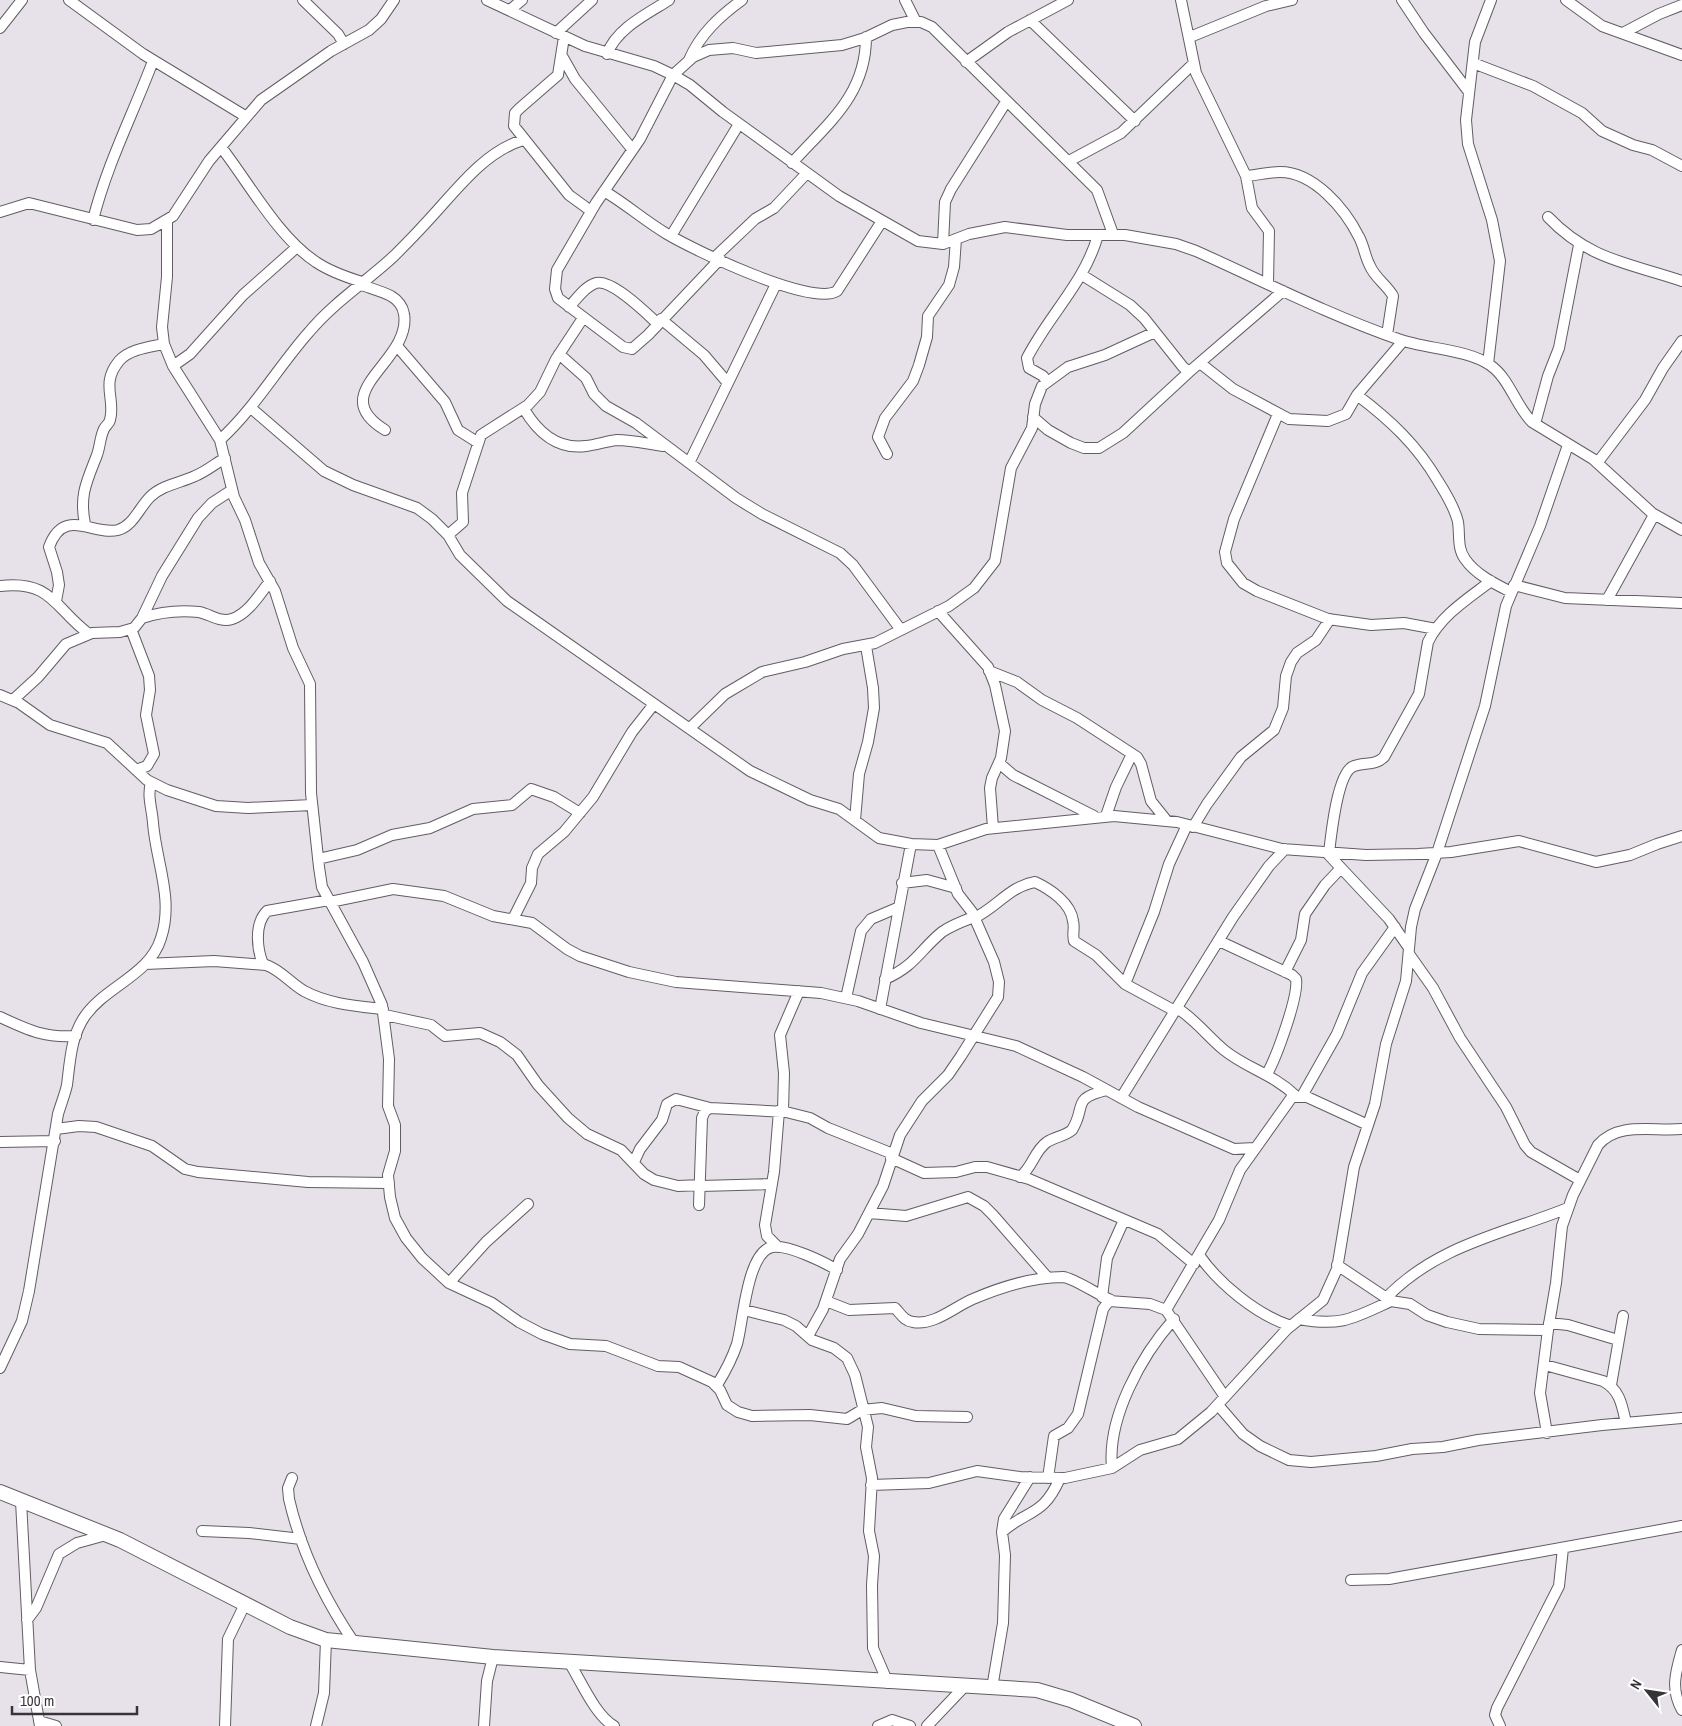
<svg xmlns="http://www.w3.org/2000/svg" width="1682" height="1726" font-family="'Archivo Narrow',sans-serif">
<style>
.lines{fill:none;stroke-linecap:round;stroke-linejoin:round}
.street-casing{stroke:#625d63;stroke-width:12}
.secondary-casing{stroke:#625d63;stroke-width:16}
.street{stroke:#fff;stroke-width:10}
.secondary{stroke:#fff;stroke-width:14}
</style>
<rect width="100%" height="100%" fill="#e7e2e9"/>
<g class="lines">
<defs>
<path id="street" d="M69,0l74,54 102,62
M303,0l35,34 6,10
M487,0l98,46 69,20 19,9 17,10 33,27 116,84 79,45 25,3 26,-10 36,-7 62,8h58l51,9 20,7c67,30 133,64 202,88 27,10 69,10 92,26 20,14 25,40 42,57l61,37 59,54 30,17
M905,0l11,22
M1181,0l15,73 50,103 6,32 17,23 -1,52
M1402,0l22,33 45,59
M1566,0l36,26 80,29
M510,10l12,-10
M1030,20l105,101
M0,28l22,-28
M556,33l36,-33
M1623,33l36,-19 23,-9
M564,37l-6,38 -38,33 -5,5 -1,13 55,69 22,16
M1190,37l76,-31 26,-6
M607,54c10,-26 40,-40 62,-54
M562,56l13,23 57,70
M689,60c11,-26 31,-44 53,-60
M966,62l42,-30 60,-32
M1473,63l60,23 49,27 20,18 31,14 19,5 30,16
M221,147c28,36 57,90 95,115 13,9 30,15 46,20
M1069,161l52,-28 73,-70
M792,163c36,-40 74,-68 74,-126
M1246,176c11,-1 23,-4 34,-4 34,0 65,37 79,65 5,9 6,20 11,29 5,12 17,19 23,30l-6,39
M604,191c22,13 41,30 63,43 27,16 145,73 170,57l45,-70
M0,212l29,-9 108,27 14,-1 22,-13 36,-55 52,-61 70,-49 38,-21 12,-11 13,-19
M1548,217c41,43 81,46 134,64
M93,220c14,-56 40,-106 60,-159
M167,222v55l-5,50 2,17 9,22 47,74 14,57 11,23 14,43 16,28 18,57 17,36 1,109 8,74 3,20 41,75 19,43 7,54 -1,47 7,19v26l-7,24 2,22 5,21 11,20 16,20 27,25 43,20 27,19 23,12 28,10 36,2 52,20 21,1 33,15 8,8 7,15 11,7 14,4 58,-1 37,4 15,-9 20,-2 34,8 51,1
M671,236l68,-112
M943,244l2,-42 6,-13 55,-87
M715,257l40,-38 19,-11 33,-35
M720,259l-72,76 -16,14 -9,-2 -65,-49 -3,-9 2,-19 39,-67 44,-64 33,-64 20,-18 16,-7 24,-2 23,5 86,-8 23,-7 27,-13 15,-3h14l11,5 165,163 16,44
M1082,275l48,30 14,13 39,49 6,5
M359,284c10,4 22,7 32,12 7,4 12,11 13,18 8,48 -81,78 -19,116
M569,307c7,-7 16,-21 27,-24 16,-4 50,30 62,41
M661,319l43,36 23,27
M397,346l48,56 13,28 19,12
M559,354l27,24 8,16 12,12 30,17 100,75 26,16 78,39 13,12 48,65
M1200,363l33,26 56,30 39,2 18,-7 11,-19 46,-54
M1488,364l12,-103 -8,-41 -24,-76 -2,-24 9,-78 16,-42
M173,366l17,-12 53,-59 54,-48
M1047,382l-4,-6 -14,-8 -2,-10c22,-43 58,-76 71,-123
M1357,395c33,25 60,50 81,86 7,11 17,28 20,41 2,13 -1,26 7,37 10,15 30,25 46,33
M251,408l73,63 29,14 64,23 15,11 16,16 12,20 47,46 243,170 60,29 29,9 40,29 32,6 27,1 48,-16 128,-13 63,6 105,27 84,6 52,-1 33,-2 68,-11 77,21 34,-7 27,-11 25,-8
M524,409c13,22 33,41 62,37 10,-1 21,-5 31,-6 15,0 31,4 46,6
M1278,414l-44,105 -9,33 2,11 16,20 14,8 71,28 43,6 33,-2 32,6
M1033,417l15,13 23,13 13,5h15l24,-15 66,-61 94,-81
M1535,424l13,-48 11,-28 20,-103
M220,440c35,-32 58,-73 89,-108 25,-30 57,-50 85,-76 10,-10 20,-20 29,-30 30,-31 58,-73 100,-86
M887,454l-9,-17 7,-19 28,-37 6,-16 8,-28 1,-21 21,-31 5,-18 2,-28
M690,461l86,-177
M1598,462l47,-62 18,-32 19,-27
M85,524c-6,-29 2,-43 12,-69 3,-8 3,-18 7,-26 2,-4 5,-5 6,-9 6,-21 -10,-36 9,-59 10,-12 31,-14 45,-17
M448,535l15,-13 -1,-29 19,-58 47,-30 12,-13 16,-33 27,-41
M1514,585l51,13 117,5
M0,586c52,-6 54,22 89,48
M1607,600l47,-85
M56,601l3,-16 -2,-13 -8,-25c15,-41 44,-11 69,-17 15,-4 21,-22 32,-33 12,-12 30,-14 45,-21 10,-4 20,-12 30,-18
M938,611l50,56 7,18 10,46 -4,27 -9,20 -2,10 3,40
M142,618c18,-6 38,-8 57,-6 11,2 21,11 33,7 16,-5 28,-25 38,-38
M131,629l18,47 1,14 -4,25 8,39 -7,12 -11,4
M989,671l28,11 25,18 35,18 60,39 4,7 10,37 16,20
M0,695l19,8 31,22 57,18 40,37 20,10 49,16 32,2 64,-3
M13,700l25,-23 28,-33 26,-11 28,-1 14,-4 8,-10 20,-42 36,-58 14,-15 20,-13
M690,728l35,-34 37,-22 43,-10 38,-13 32,-6 74,-37 25,-18 21,-27 16,-93 21,-40 3,-24 7,-18 26,-19 37,-12 50,-23
M999,763l14,12 81,41
M1106,816l10,-29 16,-33
M855,820l4,-46 9,-32 6,-34 -1,-20 -7,-42
M1193,827l14,-23 34,-47 33,-27 9,-22 3,-32 5,-14 6,-9 19,-13 14,-21
M1326,852l63,67 20,29
M1329,853c2,-17 8,-77 23,-86 11,-6 22,0 32,-10l35,-63 9,-52c13,-27 41,-44 63,-61
M318,859l39,-9 35,-15 38,-7 43,-19 39,-4 19,-16 23,8 26,16
M902,883l25,-3 29,8
M330,902l63,-13 51,7 49,20 39,7 35,26 13,7 49,16 47,10 145,11 37,8 63,22 95,23 67,31 55,30 96,42 21,-1
M974,918c22,-10 36,-32 61,-36 15,7 36,21 38,39 2,7 -1,13 1,20l22,14 29,29 50,27
M513,919l18,-36 1,-15 6,-14 26,-22 29,-35 39,-65 22,-28
M1219,941l73,34 4,4c3,17 -20,79 -29,95
M1409,954l24,34 27,50 46,69 19,38 6,7 49,28
M145,964l69,-3 52,4c15,5 24,18 38,26 24,13 52,15 79,18
M263,964c-6,-15 -9,-40 4,-53l62,-11
M1285,972l16,-32 4,-26 20,-29 16,-17
M885,979c30,-13 34,-28 57,-47 10,-7 21,-11 32,-15
M1125,984l29,-72 15,-48 18,-39
M846,998l15,-67 10,-12 26,-11
M1177,1008c21,14 29,27 47,42 22,18 49,24 72,46
M880,1009l31,-165
M385,1015l46,10 14,11 35,-3 20,9 17,13 21,30 30,33 19,16 34,16 23,24 10,6 24,6 23,-1
M0,1017c28,13 44,21 76,19
M1302,1096l35,-62 25,-61 33,-46
M1121,1098l112,-181 36,-51 16,-17
M783,1111l1,-38 -4,-38 19,-44
M56,1129l23,-3 17,1 56,19 33,23 13,3 110,10 81,1
M0,1142l55,-1
M891,1158l33,15 32,-1 19,-5h12l42,12 129,55 36,30
M634,1162l6,-13 22,-29 5,-16 9,-5 34,9
M1020,1177c13,-10 14,-26 27,-35 8,-5 18,-6 25,-12 15,-24 -2,-31 35,-40
M701,1186l70,-2
M699,1205l3,-87 3,-7 5,-3 76,4 24,6 18,10 65,26
M869,1213l37,3 62,-19 16,9 9,9 55,63
M778,1247l-11,-11 -2,-11 9,-53 5,-61
M1199,1255c20,29 58,60 92,71
M1337,1265l54,36 19,3 17,11 20,7 32,7 69,1
M449,1283l37,-41 42,-38
M1102,1297l5,-39 17,-38
M1386,1298c51,-53 117,-64 182,-90
M826,1301l23,9 46,-2c6,6 9,13 18,14 21,4 41,-15 60,-23 28,-12 59,-22 90,-22 11,1 35,18 48,23
M744,1310l40,10 12,6 16,14 22,8 13,10 8,17 13,52 -2,20 6,31 -3,53 5,25 -2,29 1,63 15,35
M1166,1310l53,-90 21,-50 52,-73h15l61,28
M1299,1319c42,8 55,-1 92,-18
M1549,1323l19,2 50,15
M808,1336l15,-27 17,-50 18,-25 25,-48 17,-51 22,-34 26,-26 13,-19 37,-59 1,-15 -5,-20 -22,-50 -14,-18 -20,-49
M1545,1365l58,16c17,9 19,24 23,42
M0,1368l22,-47 7,-30 29,-177c3,-10 7,-20 9,-29 3,-24 4,-49 18,-69 21,-30 65,-41 76,-78 13,-39 -5,-76 -8,-115 -1,-15 -6,-26 -2,-41
M717,1385c8,-13 15,-26 20,-41 6,-21 10,-92 35,-97 15,-3 52,15 65,23
M1611,1385l12,-69
M1218,1405l25,29 17,12 29,14 22,2 65,-6 36,-7 31,-2 35,-7 124,-15 80,-7
M1547,1433l-7,-40 8,-63 8,-47 6,-57 11,-31 25,-50c21,-24 56,-13 84,-16
M1112,1468c-5,-50 29,-112 62,-149
M292,1478l-4,10 1,11c12,52 36,101 66,145
M1048,1478l6,-42 14,-8 10,-14 25,-105 6,-8 41,3 16,6 59,87
M871,1485l58,-2 48,-12 43,6 45,1 47,-10 28,-18 38,-11 33,-27 76,-83 36,-29 14,-31 17,-102 21,-63 11,-60 20,-63 5,-54 4,-18 22,-56 48,-147 21,-100 34,-80 28,-81
M21,1501l9,169 10,56
M202,1531l47,2 52,6
M1002,1532c26,-23 41,-15 58,-54
M1351,1580l38,-1 293,-53
M27,1620l9,-12 23,-54 18,-11 29,-8
M1682,1650c-6,21 -12,39 0,60
M569,1662c12,19 26,53 45,64
M0,1667l30,3
M992,1688l11,-65 2,-68 -3,-23 2,-13 26,-42
M39,1721l17,5
M225,1726l3,-87 17,-35
M316,1726l8,-33 2,-53
M484,1726l3,-45 6,-24
M878,1726l14,-6 18,6
M927,1726l37,-39
M1500,1726l-5,-11 2,-7 62,-122 4,-38"/>
<path id="secondary" d="M0,1492l120,48 170,87 36,13 167,17 544,33 34,10 63,26"/>
</defs>
<use href="#street" class="street-casing"/>
<use href="#secondary" class="secondary-casing"/>
<use href="#street" class="street"/>
<use href="#secondary" class="secondary"/>
</g>
<g transform="translate(1647 1691) rotate(300)" stroke="#ffffff" stroke-width="4" paint-order="stroke">
<path d="M0-4L9 19L0 12L-9 19Z" fill="#363437"/>
<text y="-8" font-size="14" font-weight="bold" text-anchor="middle" fill="#363437">N</text>
</g>
<path d="M12 1706v8h125v-8" fill="none" stroke="#363437" stroke-width="2.5"/>
<text x="20" y="1706" font-size="15" fill="#363437" stroke="#ffffff" stroke-width="4" paint-order="stroke">100 m</text>
</svg>
